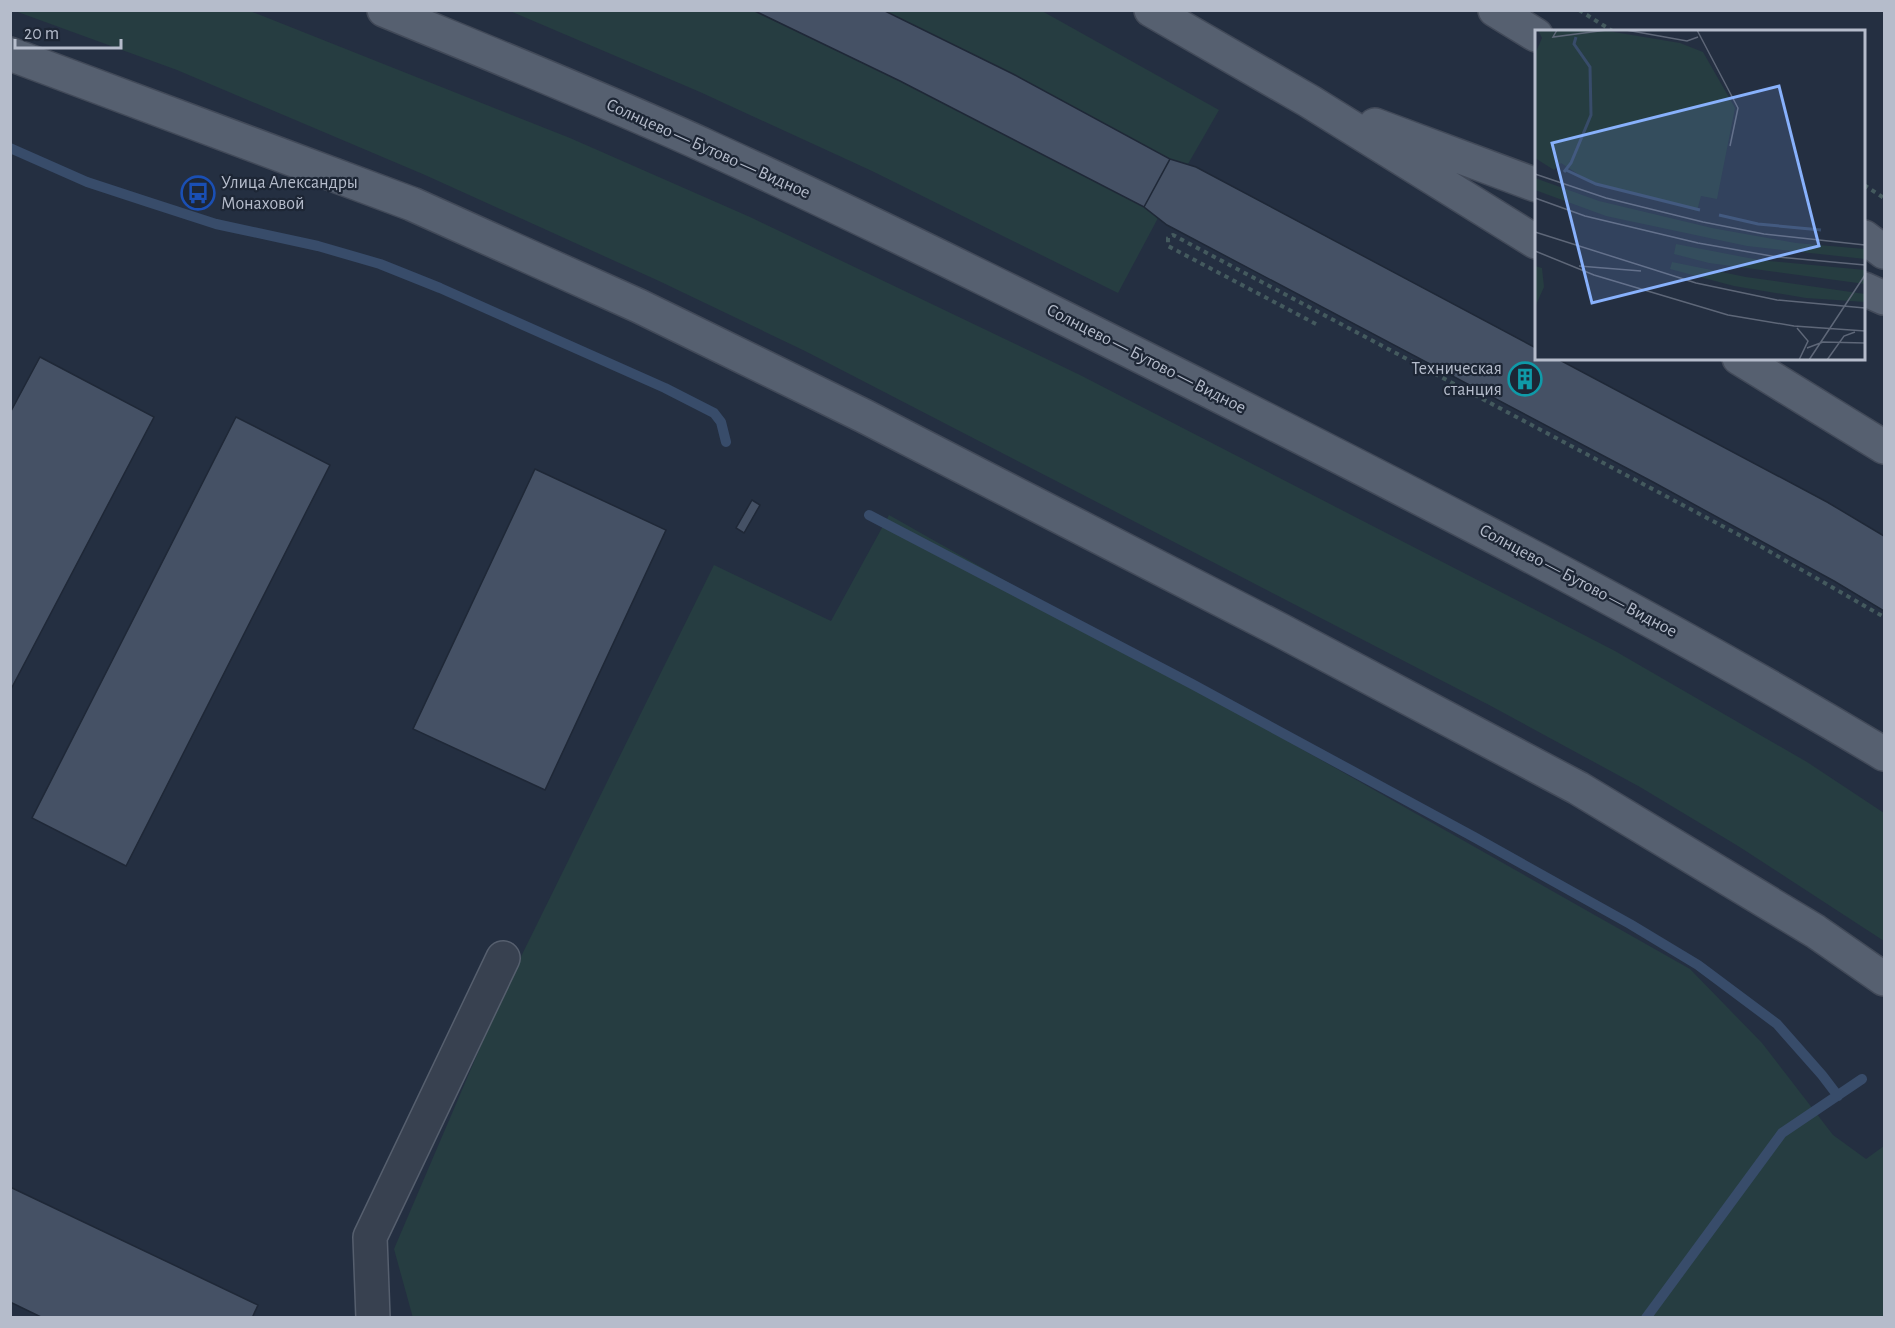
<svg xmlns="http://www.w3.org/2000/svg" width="1895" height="1328" font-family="'Alegreya Sans',sans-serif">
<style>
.green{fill:#263d41}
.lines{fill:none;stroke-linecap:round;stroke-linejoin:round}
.stream{stroke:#384c6a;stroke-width:10}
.building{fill:#455165;stroke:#1f2837;stroke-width:1.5}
.minor-casing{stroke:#565f6e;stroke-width:36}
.major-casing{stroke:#424a59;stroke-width:36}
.path{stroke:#445a5e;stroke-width:4;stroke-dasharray:4.5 4.5;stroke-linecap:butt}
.minor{stroke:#384150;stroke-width:33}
.major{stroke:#566070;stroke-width:33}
.labels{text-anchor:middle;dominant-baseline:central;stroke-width:4.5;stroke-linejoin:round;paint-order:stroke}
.street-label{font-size:18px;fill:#b5bccb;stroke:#1d2635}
.poi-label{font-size:18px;fill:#b5bccb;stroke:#1d2635;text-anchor:start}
.inset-river{fill:none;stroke:#384c6a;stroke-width:3}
.inset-road{fill:none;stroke:#5e6778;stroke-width:1.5}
.view{fill:#88b1fc;fill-opacity:0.15;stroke:#88b1fc;stroke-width:3}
.inset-edge{fill:none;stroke:#b5bccb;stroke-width:3}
</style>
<rect width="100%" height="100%" fill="#242f41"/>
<path class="green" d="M15,11h235l320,127 180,79 330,158 535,276 192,111 77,51v128l-146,-95 -98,-59 -149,-81 -686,-355 -146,-70 -234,-106 -248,-105z
M510,11h243l147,70 244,126 14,11 -40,75 -246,-122 -172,-79z
M883,11h159l177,99 -31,54 -18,-5 -157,-85z
M889,515l801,454 72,74 71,92 33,24 18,-13v171l-1471,1 -19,-69 112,-262 208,-422 117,56z"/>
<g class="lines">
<path class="stream" d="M10,148l77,34 61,20 68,22 102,22 62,18 60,24 225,100 49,25 7,9 5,20
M869,515l323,169 282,153 156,87 68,41 79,59 45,51 16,21
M1646,1318l136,-185 80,-54"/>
</g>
<path class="building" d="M753,10h130l130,64 157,85 -26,48 -244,-126z
M1170,159l26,8 340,181v10h20l271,144 57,34v75l-50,-30 -181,-99 -486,-257 -23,-18z
M40,357l114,60 -144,274v-278z
M236,417l94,48 -204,401 -94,-48z
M535,469l131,61 -121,260 -132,-61z
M752,500l8,5 -16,28 -8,-5z
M10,1187l248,118 -6,13h-209l-33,-16z"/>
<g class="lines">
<defs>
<path id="minor" d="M373,1318l-3,-81 133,-279"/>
<path id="major" d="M384,10c109,45 219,89 326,138 184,84 365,175 545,266 213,108 425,217 629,340
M1151,10l158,91 227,141
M1495,10l41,25
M10,54l402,150 227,102 225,110 416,214 298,158 237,143 69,48
M1375,125l161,60
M1864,237l20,15
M1864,289l20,9
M1739,358l145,89"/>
</defs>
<use href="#minor" class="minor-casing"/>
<use href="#major" class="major-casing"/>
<path class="path" d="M1579,10l35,22
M1864,185l20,13
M1316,324l-148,-78v-8l5,-3 587,311 124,71"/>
<use href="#minor" class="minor"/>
<use href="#major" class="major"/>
</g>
<defs>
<symbol id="bus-ring" viewBox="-11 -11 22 22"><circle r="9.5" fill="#1d2635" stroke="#1a4fb4" stroke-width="1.5"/><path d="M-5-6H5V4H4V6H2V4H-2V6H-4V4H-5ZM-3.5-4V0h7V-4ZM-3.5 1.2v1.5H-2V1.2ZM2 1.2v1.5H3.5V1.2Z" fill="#1a4fb4"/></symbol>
<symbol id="building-ring" viewBox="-11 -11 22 22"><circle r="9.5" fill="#1d2635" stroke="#0f9aa8" stroke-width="1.5"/><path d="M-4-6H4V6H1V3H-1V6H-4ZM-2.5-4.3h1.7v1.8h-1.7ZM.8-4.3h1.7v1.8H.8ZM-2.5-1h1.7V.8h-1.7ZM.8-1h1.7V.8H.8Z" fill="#0f9aa8"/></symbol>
</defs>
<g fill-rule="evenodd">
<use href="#bus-ring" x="179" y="174" width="38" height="38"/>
<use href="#building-ring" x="1506" y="360" width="38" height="38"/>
</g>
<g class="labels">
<g class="street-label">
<text transform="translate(708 149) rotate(24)">Солнцево — Бутово — Видное</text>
<text transform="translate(1146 359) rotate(27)">Солнцево — Бутово — Видное</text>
<text transform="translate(1578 581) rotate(28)">Солнцево — Бутово — Видное</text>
</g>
<g class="poi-label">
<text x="221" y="183">Улица Александры<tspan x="221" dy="21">Монаховой</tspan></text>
<text x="1502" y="369" text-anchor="end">Техническая<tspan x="1502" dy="21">станция</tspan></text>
</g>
</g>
<g transform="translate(1535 30)">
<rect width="330" height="330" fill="#242f41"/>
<path d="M3,0h64l78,13 23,9 32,56 -18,91 -16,-3 -4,15 -110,-31 -26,-17 -7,7 -19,-12v-104l7,-16zM0,148l64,23 113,27 84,15 69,6v10l-118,-13 -141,-30 -71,-26zM141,214l83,16 106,10v14l-156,-21 -35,-9zM137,232l74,15 119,17v8l-59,-4 -72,-12 -64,-17zM0,236l7,2 2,19 -9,20z" fill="#263d41"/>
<path class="inset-river" d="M31,140l30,14 104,26M29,142l7,-9 20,-48 -1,-48 -16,-23 2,-7M184,185l39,9 63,6"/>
<path class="inset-road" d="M22,0l-4,7 54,-7M91,0l61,11 11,-4M162,0l41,78 -8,38M0,144l71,24 97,24 61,12 101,11M0,168l50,18 113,27 79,14 88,8M0,202l161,51 81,17 88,8M0,221l59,24 134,40 66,11 71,5M44,236l62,5M262,298l11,13 -9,19M272,318l16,-6 42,1M274,330l56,-85M292,330l17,-24 11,-4"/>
<path class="view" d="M244,56l40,160 -227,57 -40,-160z"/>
<rect width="330" height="330" class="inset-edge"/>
</g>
<rect width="1895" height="1328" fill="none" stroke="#b5bccb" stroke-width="24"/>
<path d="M15 39v9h106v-9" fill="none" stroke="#b5bccb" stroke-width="3"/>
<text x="24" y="39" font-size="18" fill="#b5bccb" stroke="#1d2635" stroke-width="4.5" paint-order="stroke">20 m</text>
</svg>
